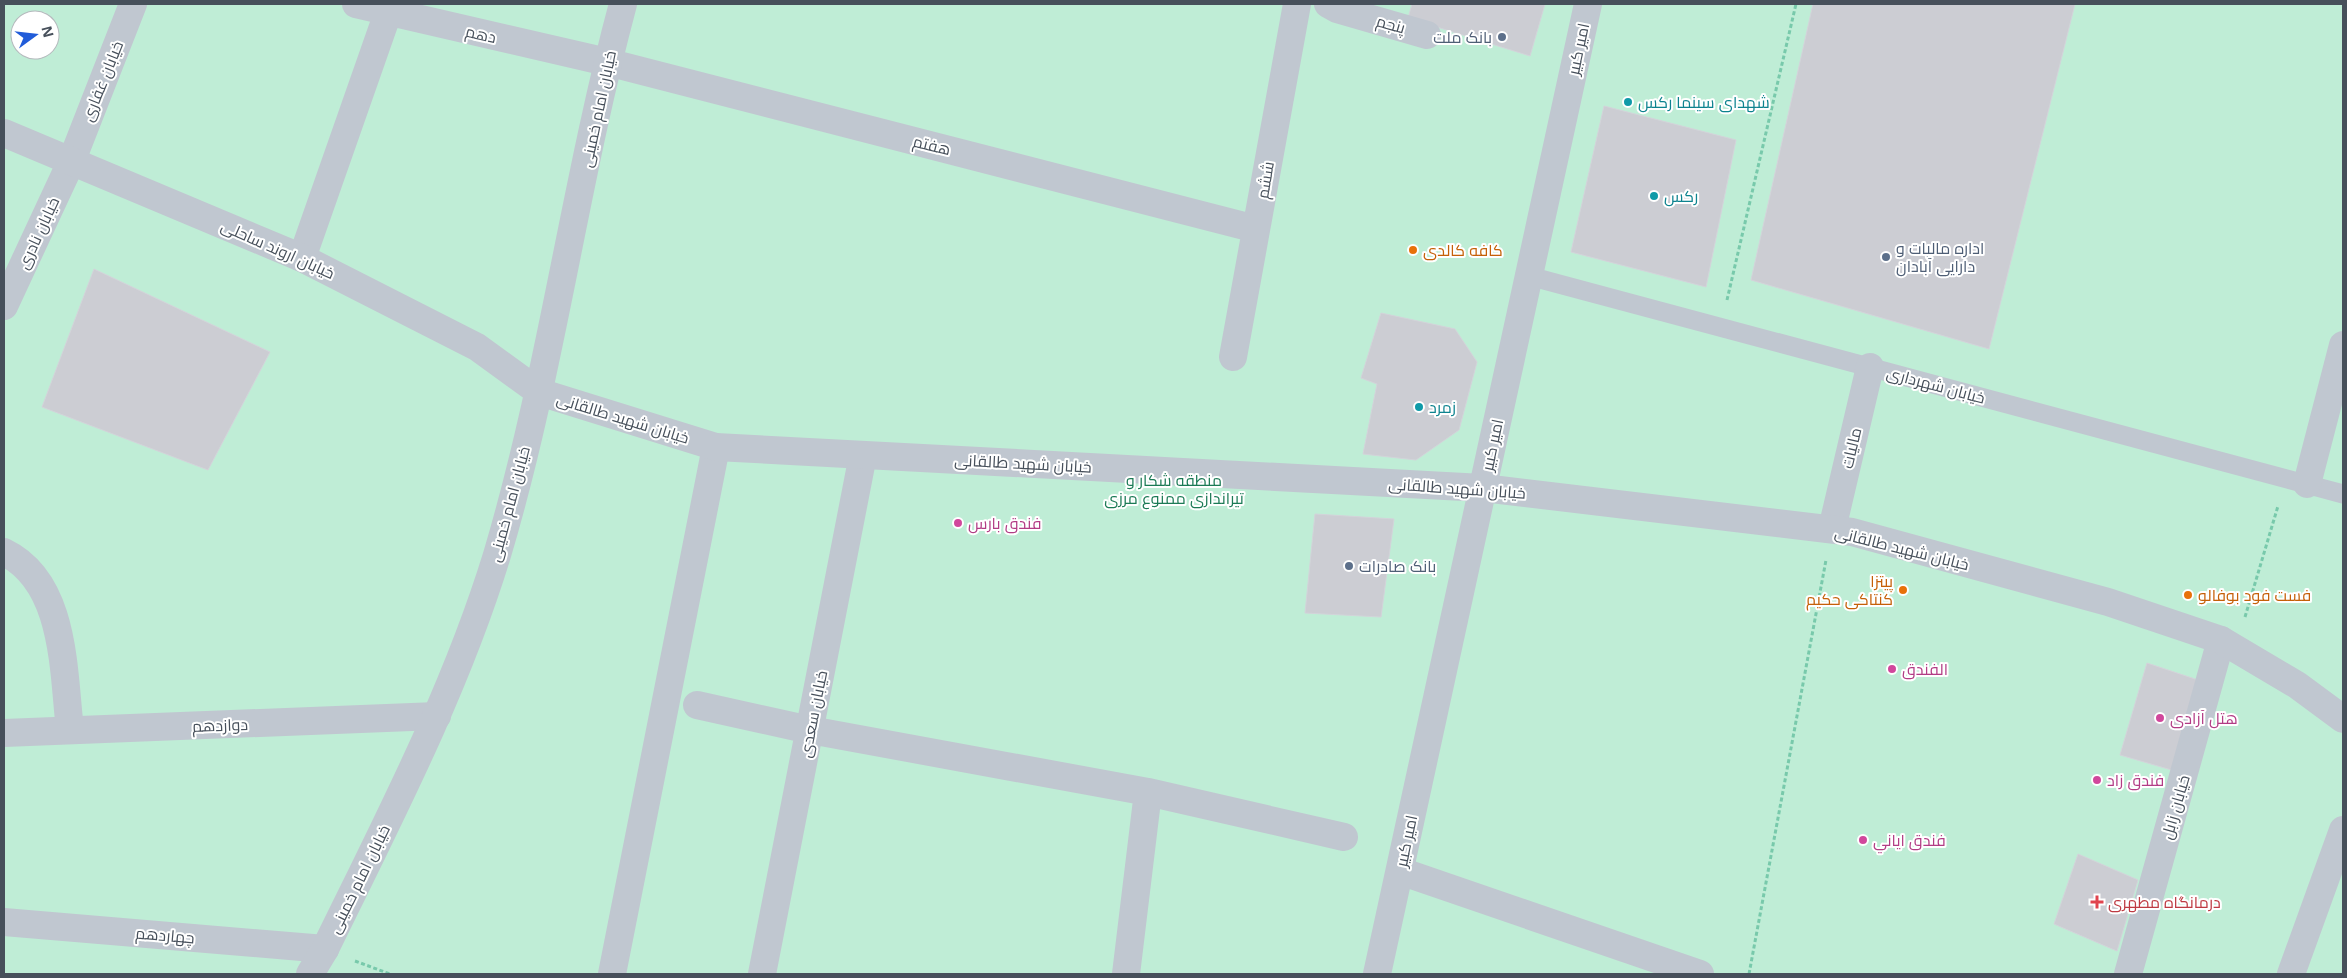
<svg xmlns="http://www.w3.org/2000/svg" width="2347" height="978" font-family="'Noto Sans',Cairo,sans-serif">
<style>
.green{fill:#bfedd6;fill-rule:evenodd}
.building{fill:#cccdd3;stroke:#d3d4da}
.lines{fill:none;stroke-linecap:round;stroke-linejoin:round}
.path{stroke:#78c9ab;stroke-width:3;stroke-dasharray:4 2.5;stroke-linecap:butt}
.service{stroke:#c0c7d0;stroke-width:19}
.pedestrian{stroke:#c0c7d0;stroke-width:28}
.minor{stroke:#c0c7d0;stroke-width:28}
.tertiary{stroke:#c0c7d0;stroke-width:28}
.service-dot{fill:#5c6f8a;stroke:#fff;stroke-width:2}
.culture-dot{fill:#0f9aa8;stroke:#fff;stroke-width:2}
.food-dot{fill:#e8710a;stroke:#fff;stroke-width:2}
.hotel-dot{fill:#d1479c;stroke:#fff;stroke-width:2}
.health-dot{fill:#e0444e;stroke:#fff;stroke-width:2}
.labels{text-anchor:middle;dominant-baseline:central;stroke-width:4;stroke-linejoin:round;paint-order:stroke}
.street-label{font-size:16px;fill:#47505b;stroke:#fff}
.service-label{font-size:16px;fill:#4e5e75;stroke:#fff;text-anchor:start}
.culture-label{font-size:16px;fill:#0d838f;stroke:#fff;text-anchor:start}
.food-label{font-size:16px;fill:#c56008;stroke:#fff;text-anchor:start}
.park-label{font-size:16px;fill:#1b7a55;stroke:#fff}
.hotel-label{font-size:16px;fill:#b23c85;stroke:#fff;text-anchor:start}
.health-label{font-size:16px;fill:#be3a42;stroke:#fff;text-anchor:start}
</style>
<rect width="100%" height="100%" fill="#f1efef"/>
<path class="green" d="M4,4h2339v970h-2339zM20,20h30v30h-30z"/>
<path class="building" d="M1412,4h133l-15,52 -122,-38z
M1813,4h262l-86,345 -238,-69z
M1604,106l132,34 -30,147 -135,-35z
M94,269l176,83 -62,118 -166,-63z
M1381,313l74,16 22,33 -18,68 -43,30 -53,-6 14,-70 -16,-6z
M1315,514l79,5 -13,98 -76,-4z
M2147,663l54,18 -26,90 -55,-16z
M2078,854l60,26 -21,71 -63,-27z"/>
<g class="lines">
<path class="path" d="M1727,300l69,-296
M2245,617l33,-111
M355,961l35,13
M1749,974l77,-414"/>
<path class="service" d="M1529,276l814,218"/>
<path class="pedestrian" d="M2307,484l36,-139
M1400,871l300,103"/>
<path class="minor" d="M356,4l251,58 649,167
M1328,4l9,5 90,26
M302,258l89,-254
M4,306l68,-146 61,-156
M1233,357l64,-353
M1832,529l38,-162
M4,552c62,30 59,119 66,178
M697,705l113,25 338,62 196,45
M4,733l433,-17
M4,922l321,27
M612,974l104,-527
M762,974l101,-519
M1126,974l22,-182
M2128,974l93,-334
M2291,974l52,-144"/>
<path class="tertiary" d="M4,133l298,125 175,89 62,45 177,55 767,41 369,44 256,70 113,38 76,45 46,34
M310,974l15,-25c63,-129 130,-257 172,-394 54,-181 77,-369 126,-551
M1377,974l211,-970"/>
</g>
<g class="service-dot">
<circle cx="1502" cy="37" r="5"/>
<circle cx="1886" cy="257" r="5"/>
<circle cx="1349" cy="566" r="5"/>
</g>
<g class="culture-dot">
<circle cx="1628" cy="102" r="5"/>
<circle cx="1654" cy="196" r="5"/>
<circle cx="1419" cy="407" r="5"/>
</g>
<g class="food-dot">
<circle cx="1413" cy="250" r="5"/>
<circle cx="1903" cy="590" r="5"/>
<circle cx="2188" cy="595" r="5"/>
</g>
<g class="hotel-dot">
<circle cx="958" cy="523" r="5"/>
<circle cx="1892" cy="669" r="5"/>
<circle cx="2160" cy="718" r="5"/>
<circle cx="2097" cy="780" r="5"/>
<circle cx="1863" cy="840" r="5"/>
</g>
<path class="health-dot" d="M2094.5 894.5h5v5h5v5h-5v5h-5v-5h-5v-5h5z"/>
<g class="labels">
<g class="street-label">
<text transform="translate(1391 24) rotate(16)">پنجم</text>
<text transform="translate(481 34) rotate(13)">دهم</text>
<text transform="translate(1578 49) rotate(-78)">امیر کبیر</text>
<text transform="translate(102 81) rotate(-68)">خیابان غفاری</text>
<text transform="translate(598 109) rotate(-78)">خیابان امام خمینی</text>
<text transform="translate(932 145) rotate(14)">هفتم</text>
<text transform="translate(1265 180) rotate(-80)">ششم</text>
<text transform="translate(38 233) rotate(-65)">خیابان نادری</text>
<text transform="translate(278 249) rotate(24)">خیابان اروند ساحلی</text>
<text transform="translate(1936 385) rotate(15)">خیابان شهرداری</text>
<text transform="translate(623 418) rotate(17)">خیابان شهيد طالقانی</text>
<text transform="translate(1492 445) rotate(-78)">امیر کبیر</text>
<text transform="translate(1851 448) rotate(-77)">مالیات</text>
<text transform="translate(1023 463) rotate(3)">خیابان شهيد طالقانی</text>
<text transform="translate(1457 488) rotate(4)">خیابان شهيد طالقانی</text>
<text transform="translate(509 504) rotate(-75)">خیابان امام خمینی</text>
<text transform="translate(1902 548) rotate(14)">خیابان شهيد طالقانی</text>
<text transform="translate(813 714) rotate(-79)">خیابان سعدی</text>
<text transform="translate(220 725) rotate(-2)">دوازدهم</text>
<text transform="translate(2175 807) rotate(-74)">خیابان زابل</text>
<text transform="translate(1406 841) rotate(-78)">امیر کبیر</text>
<text transform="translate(359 879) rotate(-64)">خیابان امام خمینی</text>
<text transform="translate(165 935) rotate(5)">چهاردهم</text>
</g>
<g class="service-label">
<text x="1492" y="37" text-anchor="end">بانک ملت</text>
<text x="1896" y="248">اداره مالیات و<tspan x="1896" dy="18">دارایی آبادان</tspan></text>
<text x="1359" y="566">بانک صادرات</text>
</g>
<g class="culture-label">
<text x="1638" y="102">شهدای سینما رکس</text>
<text x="1664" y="196">رکس</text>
<text x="1429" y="407">زمرد</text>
</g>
<g class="food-label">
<text x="1423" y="250">کافه کالدی</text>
<text x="1893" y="581" text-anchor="end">پیتزا<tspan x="1893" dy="18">کنتاکی حکیم</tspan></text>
<text x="2198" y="595">فست فود بوفالو</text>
</g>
<g class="park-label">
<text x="1174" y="480">منطقه شکار و<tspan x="1174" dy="18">تیراندازی ممنوع مرزی</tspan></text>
</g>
<g class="hotel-label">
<text x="968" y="523">فندق بارس</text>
<text x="1902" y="669">الفندق</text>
<text x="2170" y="718">هتل آزادی</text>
<text x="2107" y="780">فندق زاد</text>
<text x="1873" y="840">فندق اياني</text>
</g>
<g class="health-label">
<text x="2108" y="902">درمانگاه مطهری</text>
</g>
</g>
<rect width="2347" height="978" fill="none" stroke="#47505b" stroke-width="10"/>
<g transform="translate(35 35) rotate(75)"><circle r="24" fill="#ffffff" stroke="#b5b9bd"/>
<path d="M0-4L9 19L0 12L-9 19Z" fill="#215cd9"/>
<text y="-8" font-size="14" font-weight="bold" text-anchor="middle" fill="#47505b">N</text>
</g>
</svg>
